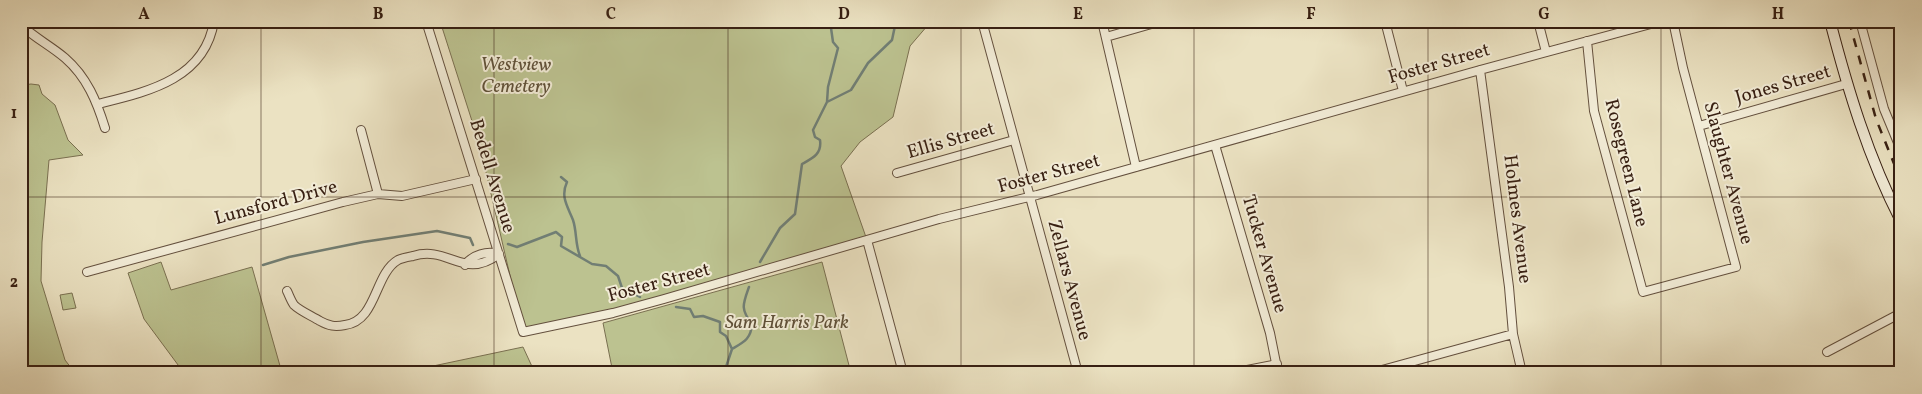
<svg xmlns="http://www.w3.org/2000/svg" width="1922" height="394" font-family="Vollkorn,serif">
<style>
.green{fill:#bcc290;stroke:#7a7051}
.lines{fill:none;stroke-linecap:round;stroke-linejoin:round}
.stream{stroke:#717e74;stroke-width:2.5}
.street-casing{stroke:#64503e;stroke-width:10}
.secondary-casing{stroke:#371f12;stroke-width:12}
.street{stroke:#f2ecd7;stroke-width:8}
.secondary{stroke:#f2ecd7;stroke-width:10}
.rail{stroke:#371f12;stroke-width:2.5;stroke-dasharray:9 9;stroke-linecap:butt}
.grid{fill:none;stroke:#371f12;stroke-width:1;stroke-opacity:0.55}
.labels{text-anchor:middle;dominant-baseline:central;stroke-width:4;stroke-linejoin:round;paint-order:stroke}
.street-label{font-size:19px;fill:#371f12;stroke:#f2ecd7}
.park-label{font-size:19px;font-style:italic;fill:#5f5038;stroke:#f2ecd7}
.neatline{fill:none;stroke:#371f12;stroke-width:2}
.grid-label{font-size:16px;text-anchor:middle;font-weight:bold;fill:#371f12}
</style>
<rect width="100%" height="100%" fill="#ebe2c2"/>
<filter id="stains"><feTurbulence type="fractalNoise" baseFrequency=".004" numOctaves="4"/><feColorMatrix values="0 0 0 0 .2 0 0 0 0 .09 0 0 0 0 .02 0 0 0 .5 -.17"/></filter>
<radialGradient id="worn" r=".72"><stop offset=".6" stop-color="#630" stop-opacity="0"/><stop offset="1" stop-color="#630" stop-opacity=".3"/></radialGradient>
<path class="green" d="M440,21h488v4l-18,21 -17,71 -33,25 -19,24 26,74 -203,59 -141,33 -43,-186z
M31,84l8,1 3,9 13,11 13,35 15,15 -34,5 -7,82 -1,39 24,79 10,13h-54v-283l3,-5z
M161,262l10,28 81,-23 30,106h-98l-40,-54 -16,-46z
M822,262l29,111h-238l-10,-50z
M72,293l4,15 -13,2 -3,-15z
M523,347l12,26h-135z"/>
<g class="lines">
<path class="stream" d="M827,102l24,-12 17,-27 24,-23 4,-19
M561,177l6,5c-7,15 1,25 6,38 4,12 2,24 7,36
M508,244l9,3 39,-15 6,5 -1,9 31,18 14,2 12,10 4,12 18,9
M760,262l20,-34 15,-14 7,-50c11,-6 20,-10 18,-24l-5,-3 -2,-7 14,-28 1,-15 10,-39 -5,-6 -3,-21
M263,265l26,-8 74,-15 74,-11 33,7 3,7
M676,307l14,2 4,8 9,-1 17,6v10l6,4 6,13
M724,373l8,-24c12,-7 19,-10 20,-25 -12,-15 -9,-20 -3,-37"/>
<defs>
<path id="street" d="M426,21l97,311 90,-19 51,-14 275,-80 98,-24 443,-125 182,-49
M982,21l96,352
M1102,21l34,146
M1385,21l18,70
M1538,21l8,31
M1860,21l24,88 17,41
M21,25c14,13 30,21 44,33 22,19 32,44 40,70
M1106,37l56,-16
M1587,41l7,70 49,181 93,-25 -53,-199 -10,-47
M1480,70l29,217 4,47 9,39
M98,104c48,-12 107,-24 116,-83
M1699,126l147,-42
M361,130l17,64
M1215,145l55,188 8,40
M897,173l117,-33
M867,240l36,133
M465,265c8,-11 22,-14 34,-11
M87,272l256,-70 35,-8 24,2 74,-17
M287,291c2,4 4,10 7,14 6,6 18,11 26,16 9,5 15,6 25,4 32,-4 29,-51 53,-65 4,-2 10,-3 15,-4 36,-11 50,25 86,-2
M1827,352l74,-39
M1232,373l45,-9
M1371,373l142,-39"/>
<path id="secondary" d="M1830,21c18,69 38,136 71,200"/>
</defs>
<use href="#street" class="street-casing"/>
<use href="#secondary" class="secondary-casing"/>
<use href="#street" class="street"/>
<use href="#secondary" class="secondary"/>
<path class="rail" d="M1849,21l27,98 25,62"/>
</g>
<path class="grid" d="M261,21v352M494,21v352M728,21v352M961,21v352M1194,21v352M1428,21v352M1661,21v352M21,197h1880"/>
<g class="labels">
<g class="street-label">
<text transform="translate(1439 64) rotate(-16)">Foster Street</text>
<text transform="translate(1783 85) rotate(-16)">Jones Street</text>
<text transform="translate(951 141) rotate(-16)">Ellis Street</text>
<text transform="translate(1626 163) rotate(76)">Rosegreen Lane</text>
<text transform="translate(1728 173) rotate(75)">Slaughter Avenue</text>
<text transform="translate(1049 174) rotate(-15)">Foster Street</text>
<text transform="translate(492 176) rotate(73)">Bedell Avenue</text>
<text transform="translate(276 203) rotate(-15)">Lunsford Drive</text>
<text transform="translate(1517 219) rotate(83)">Holmes Avenue</text>
<text transform="translate(1264 254) rotate(74)">Tucker Avenue</text>
<text transform="translate(1069 280) rotate(75)">Zellars Avenue</text>
<text transform="translate(659 283) rotate(-15)">Foster Street</text>
</g>
<g class="park-label">
<text x="516" y="65">Westview<tspan x="516" dy="22">Cemetery</tspan></text>
<text x="787" y="323">Sam Harris Park</text>
</g>
</g>
<rect width="1922" height="394" fill="none" stroke="#ebe2c2" stroke-width="55"/>
<rect x="28" y="28" width="1866" height="338" class="neatline"/>
<g class="grid-label">
<text x="144" y="19">A</text>
<text x="378" y="19">B</text>
<text x="611" y="19">C</text>
<text x="844" y="19">D</text>
<text x="1078" y="19">E</text>
<text x="1311" y="19">F</text>
<text x="1544" y="19">G</text>
<text x="1778" y="19">H</text>
<text x="14" y="118">1</text>
<text x="14" y="287">2</text>
</g>
<rect width="100%" height="100%" filter="url(#stains)"/>
<rect width="100%" height="100%" fill="url(#worn)"/>
</svg>
